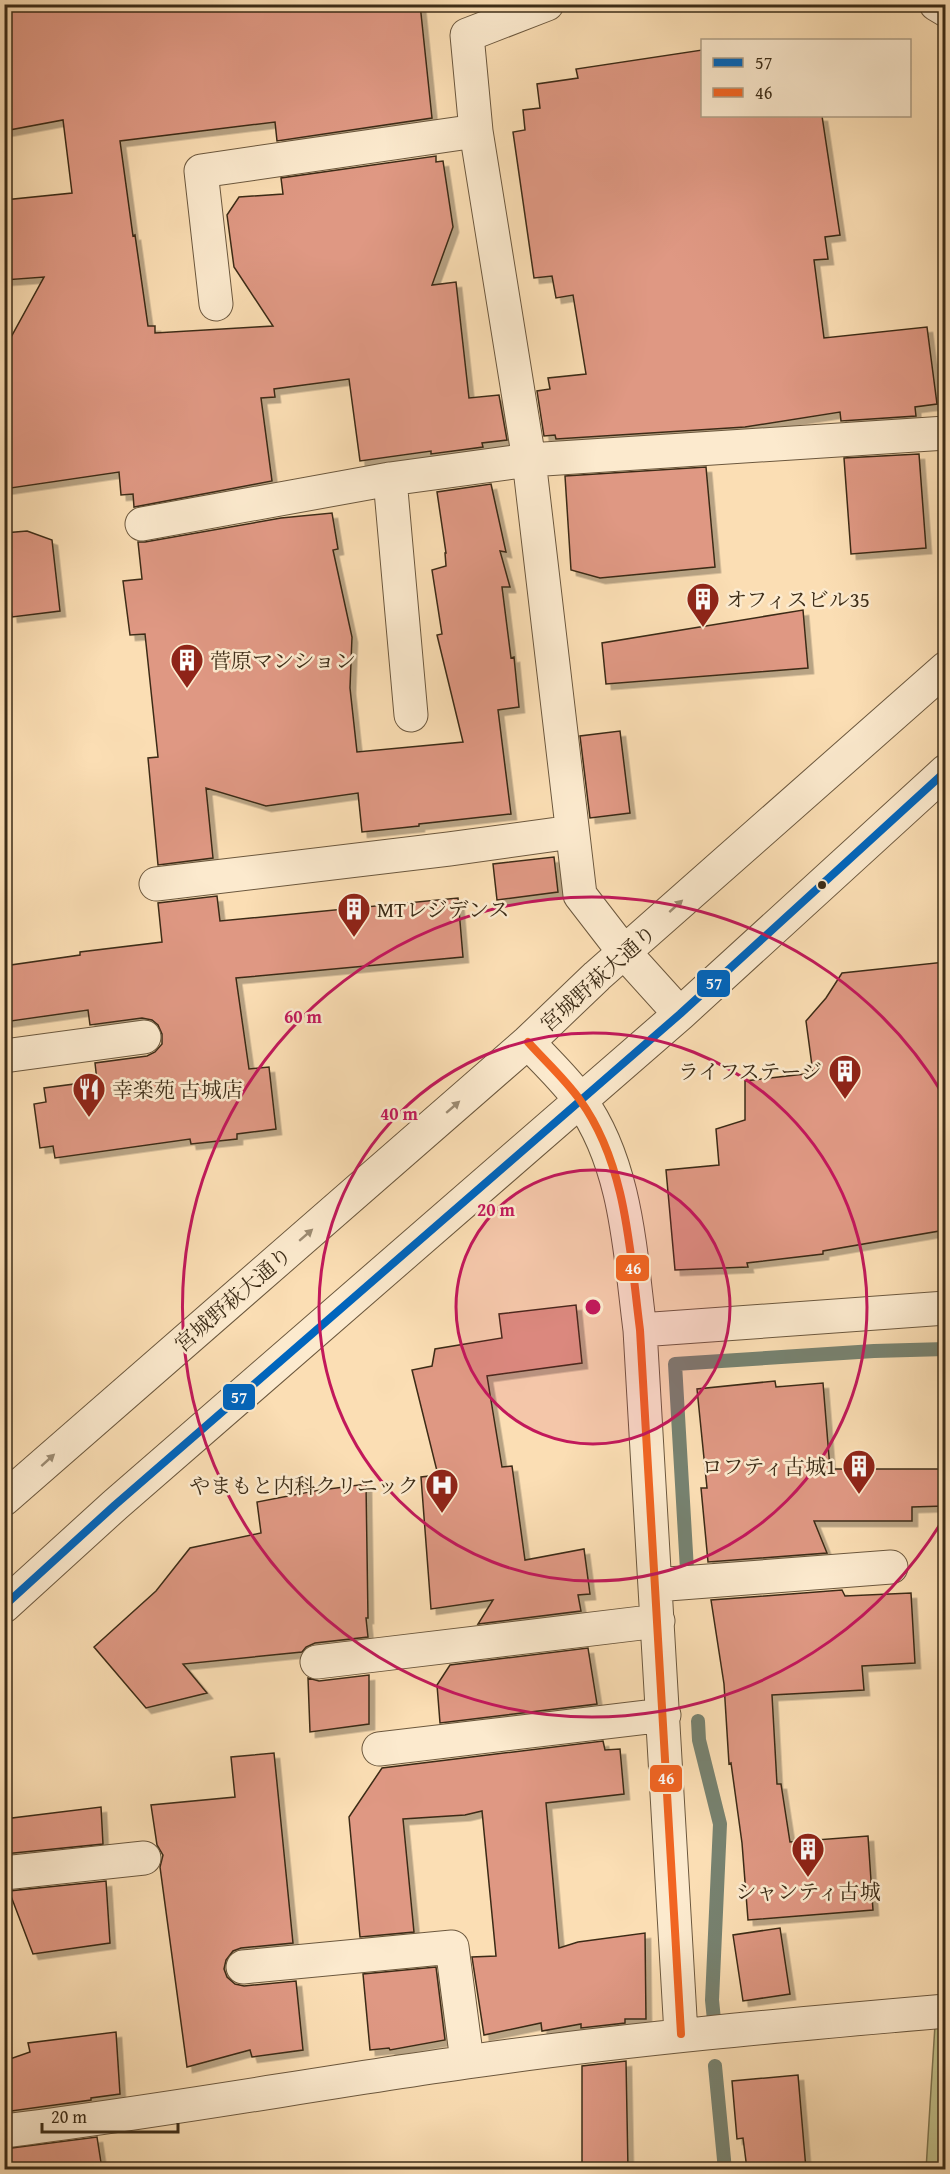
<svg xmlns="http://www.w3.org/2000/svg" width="950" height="2174" font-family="'Gentium Book Plus','Noto Serif JP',serif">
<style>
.green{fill:#c1c18b;stroke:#7e7651;stroke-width:1.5}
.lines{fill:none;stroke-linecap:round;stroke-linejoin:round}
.stream{stroke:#778270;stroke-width:14}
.building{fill:#df9883;stroke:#3c2c17;stroke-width:1.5;filter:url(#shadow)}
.minor-casing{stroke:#6c583e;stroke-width:35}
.minor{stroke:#fceace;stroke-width:33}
.bus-1-casing{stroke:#fceace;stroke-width:12}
.bus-2-casing{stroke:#fceace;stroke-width:12}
.bus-1{stroke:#0065bd;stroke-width:8}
.bus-2{stroke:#f26522;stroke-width:8}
.oneway{fill:#9c8b72}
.ring{fill:none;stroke:#c2185b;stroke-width:3}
.bus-dot{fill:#3c2c17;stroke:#fceace;stroke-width:2}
.labels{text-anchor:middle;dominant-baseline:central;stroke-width:5;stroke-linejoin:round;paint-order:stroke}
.poi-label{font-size:21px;fill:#3c2c17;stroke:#fceace;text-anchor:start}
.street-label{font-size:21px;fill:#3c2c17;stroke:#fceace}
.centre{fill:#c2185b;stroke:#fceace;stroke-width:3}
.ring-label{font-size:18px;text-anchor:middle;font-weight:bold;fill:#c2185b;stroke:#fceace;stroke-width:5;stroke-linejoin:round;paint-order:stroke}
.line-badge{stroke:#fceace;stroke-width:2}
.badge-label{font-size:16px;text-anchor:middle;font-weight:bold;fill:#fff}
</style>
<defs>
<filter id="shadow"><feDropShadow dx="5.5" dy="5.5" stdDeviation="0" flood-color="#0004"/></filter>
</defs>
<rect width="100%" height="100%" fill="#fbdeb4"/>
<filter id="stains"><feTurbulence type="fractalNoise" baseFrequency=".00333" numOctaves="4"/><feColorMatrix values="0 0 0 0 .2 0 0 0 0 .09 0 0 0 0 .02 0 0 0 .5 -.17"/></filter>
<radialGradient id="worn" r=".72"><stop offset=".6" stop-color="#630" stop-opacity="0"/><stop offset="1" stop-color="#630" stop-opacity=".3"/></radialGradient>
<path class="green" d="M945,2023v146l-19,1 9,-145z"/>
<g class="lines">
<path class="stream" d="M687,1570l-12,-206 199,-13 72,-2
M698,1721l1,19 21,84 -8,176 2,20
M715,2066l10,104"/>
</g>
<path class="building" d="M4,4h416l12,114 -155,23 -2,-19 -155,19 13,95 2,-1 13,91h7v7l118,-7 -39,-59 -7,-52 12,-18 44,-3 -2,-16 155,-22v6l7,-1 10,66 -21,58 24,-3 13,116 30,-3 8,45 -25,3 1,4 -52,7v-3l-71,10 -11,-82 -75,10 1,8 -14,1 11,83 -138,26 -1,-13 -12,1 -2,-23 -115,17v-139l40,-73 -40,3v-80l68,-7 -9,-73 -59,11z
M702,50v66h120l18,119 -15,2 3,22 -14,1 10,78 103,-11 10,77 -22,3 1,9 -75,5 -1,-9 -95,15 -189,12 -1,-4 -11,1 -7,-45 13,-2 -2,-11 38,-4 -13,-79 -17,3 -4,-22 -18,2 -21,-146 12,-2 -2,-20 17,-2 -3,-24 41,-6 -2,-9z
M919,454l7,94 -75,6 -7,-96z
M706,467l9,100 -115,11 -29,-8 -6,-94z
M491,484l15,68 -6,-1 10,36h-8l9,71 3,-1 5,50 -21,3 13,104 -92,10v2l-57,6 -4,-39 -92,13 -60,-18 7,70 -55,7 -10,-107 10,-1 -13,-123 -15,1 -7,-54 19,-2 -4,-37h7l136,-24 51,-5 6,36 -5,1 19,87 -2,51 7,64 106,-10 -26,-107 5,-1 -10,-64 14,-4 -1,-13h1l-9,-61z
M27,531l25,9 8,71 -48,6 -8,-65v-19z
M803,610l5,58 -202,16 -4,-41z
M620,731l10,82 -40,5 -10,-82z
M554,857l4,35 -61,8 -4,-36z
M217,896l3,25 238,-23 5,59 -227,21 13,91 20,-2 7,62 -39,5v5l-46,5 -1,-5 -135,19 -2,-12 -13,2 -6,-44 12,-2 -2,-14 53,-7 -2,-18 52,-7 8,-4 7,-8v-10l-4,-9 -6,-5 -10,-2 -52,7 -2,-15 -84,12v-56l76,-11v-3l82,-10 -4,-39z
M945,962v268l-122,21v3l-76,9 1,4 -73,3 -9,-100 53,-5 -3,-36 29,-9v-39l68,-8 -7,-52 20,-23 16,-25z
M576,1305l6,58 -95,13 15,91 10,-1 13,94 59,-11 6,45 -12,1 3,16 -103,13 15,-24 -62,9 -10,-132 17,-2 -26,-105 20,-4 3,-17 67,-11 -3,-24z
M775,1381l1,6 47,-4 7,86h115v37l-33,1v14h-98l13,32 -119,9 -7,-74h6l-10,-99z
M366,1484l2,134h-2l2,19 -53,6 -9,4 -4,5 -119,12 24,29 -61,15 -52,-61 62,-56 34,-43 71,-15 -4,-31 57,-11z
M842,1590l3,6 66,-3 4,70 -53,3 2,24 -92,5 5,89h4l9,58 78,-6 5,74 -125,10 -6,-77 -11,-80 -2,1 -5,-80 -13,-84z
M588,1648l9,56 -157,19 -3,-38 13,-20z
M369,1675v49l-59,8 -2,-54 11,3z
M603,1741l2,9 15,-1 4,45 -78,9 13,145 19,-6 67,-9 1,86h-21v4l-44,5v-4l-39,7 -1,-8 -57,12 -12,-78 24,-1 -14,-145 -17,4 -62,4 11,113 -54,5 -11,-120 33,-49z
M274,1753l19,190 -52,5 -8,3 -7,9 -2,9 3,8 8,7 9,2 52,-5 7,69 -51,7 -2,-7 -63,17 -27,-200 3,-12 -6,-10 -6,-40 84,-8 -4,-40z
M101,1807l2,37 -99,10v-35z
M106,1881l4,62 -77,11 -24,-63z
M780,1928l10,66 -47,7 -10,-66z
M436,1967l9,73 -55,10 -1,-2 -19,2 -7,-76z
M116,2032l4,62 -29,4v2l-87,12v-51l26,-9 -2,-9z
M626,2061l2,108h-46v-103z
M798,2075l8,94h-59l-4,-31 -6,1 -5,-58z
M97,2137l5,32h-98v-20z"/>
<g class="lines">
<defs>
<path id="minor" d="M547,4l-80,31 9,96 53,329 51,435 44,57 56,62
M936,4l10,6
M216,304l-15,-133 275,-40
M390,479l21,236
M142,524l248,-45 139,-19 417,-27
M156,884l293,-35 123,-17
M528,1042c17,19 37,37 52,58 47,65 50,153 60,230l41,704
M4,1056l140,-19
M640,1330l306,-22
M4,1499l524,-457 69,-66 349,-308
M655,1585l236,-18
M4,1606l111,-101 565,-491 266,-243
M317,1662l341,-41
M379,1749l285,-34
M4,1873l140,-15
M243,1967l209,-20 15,114
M4,2131c155,-19 308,-47 463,-69 159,-23 318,-37 479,-51"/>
</defs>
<use href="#minor" class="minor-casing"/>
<use href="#minor" class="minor"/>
<defs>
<path id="bus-1" d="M4,1606l111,-101 565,-491 266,-243"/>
<path id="bus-2" d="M528,1042c17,19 37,37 52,58 47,65 50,153 60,230l41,704"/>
</defs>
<use href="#bus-1" class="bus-1-casing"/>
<use href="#bus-2" class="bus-2-casing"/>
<use href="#bus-1" class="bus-1"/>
<use href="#bus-2" class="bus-2"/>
</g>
<defs><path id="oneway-solid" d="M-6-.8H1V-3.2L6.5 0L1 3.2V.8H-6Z" transform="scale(1.5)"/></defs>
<g class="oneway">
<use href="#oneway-solid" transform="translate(676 906) rotate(-42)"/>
<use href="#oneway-solid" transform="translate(453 1107) rotate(-41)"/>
<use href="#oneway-solid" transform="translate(306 1235) rotate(-41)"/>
<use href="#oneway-solid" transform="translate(48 1460) rotate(-42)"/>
</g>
<circle cx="593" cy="1307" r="137" fill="#c2185b" fill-opacity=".12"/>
<g class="ring">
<circle cx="593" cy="1307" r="137"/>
<circle cx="593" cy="1307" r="274"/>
<path d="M944 1518A410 410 0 1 1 944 1096"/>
</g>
<defs>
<symbol id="building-pin" viewBox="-11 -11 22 30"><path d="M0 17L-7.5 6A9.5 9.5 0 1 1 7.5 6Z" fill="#8f2418" stroke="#fceace"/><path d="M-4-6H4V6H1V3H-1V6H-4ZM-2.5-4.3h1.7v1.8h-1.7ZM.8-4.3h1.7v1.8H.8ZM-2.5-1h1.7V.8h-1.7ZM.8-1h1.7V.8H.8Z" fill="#fff"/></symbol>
<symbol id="restaurant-pin" viewBox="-11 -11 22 30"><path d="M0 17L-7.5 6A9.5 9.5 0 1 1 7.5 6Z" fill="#8f2418" stroke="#fceace"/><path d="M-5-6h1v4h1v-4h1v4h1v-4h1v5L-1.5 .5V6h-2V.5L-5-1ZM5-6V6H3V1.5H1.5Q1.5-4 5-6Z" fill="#fff"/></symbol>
<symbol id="hospital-pin" viewBox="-11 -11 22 30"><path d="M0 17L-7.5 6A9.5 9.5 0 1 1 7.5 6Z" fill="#8f2418" stroke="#fceace"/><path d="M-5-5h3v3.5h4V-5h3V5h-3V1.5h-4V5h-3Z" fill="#fff"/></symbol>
</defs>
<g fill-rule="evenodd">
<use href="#building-pin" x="684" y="580" width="38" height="52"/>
<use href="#building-pin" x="168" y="641" width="38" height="52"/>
<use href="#building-pin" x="335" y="890" width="38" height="52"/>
<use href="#building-pin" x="826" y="1052" width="38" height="52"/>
<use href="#restaurant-pin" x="70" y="1070" width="38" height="52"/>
<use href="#building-pin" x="840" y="1447" width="38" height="52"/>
<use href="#hospital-pin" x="423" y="1466" width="38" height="52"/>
<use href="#building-pin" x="789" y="1830" width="38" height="52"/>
</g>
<circle class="bus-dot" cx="822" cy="885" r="5"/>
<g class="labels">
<g class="poi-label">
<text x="726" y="599">オフィスビル35</text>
<text x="210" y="660">菅原マンション</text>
<text x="377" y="909">MTレジデンス</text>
<text x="822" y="1071" text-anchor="end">ライフステージ</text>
<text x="112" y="1089">幸楽苑 古城店</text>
<text x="836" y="1466" text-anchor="end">ロフティ古城1</text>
<text x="419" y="1485" text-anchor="end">やまもと内科クリニック</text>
<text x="808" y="1891" text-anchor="middle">シャンティ古城</text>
</g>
<g class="street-label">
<text transform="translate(598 978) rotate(-42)">宮城野萩大通り</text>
<text transform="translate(233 1299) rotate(-41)">宮城野萩大通り</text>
</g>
</g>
<circle cx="593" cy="1307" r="9" class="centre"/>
<g class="ring-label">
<text x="303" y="1023">60 m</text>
<text x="399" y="1120">40 m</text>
<text x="496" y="1216">20 m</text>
</g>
<g class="line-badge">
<rect x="696" y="969" width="35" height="29" rx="6" fill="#0065bd"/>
<rect x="615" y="1254" width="35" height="28" rx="6" fill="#f26522"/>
<rect x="222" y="1383" width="34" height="28" rx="6" fill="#0065bd"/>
<rect x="649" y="1764" width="34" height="29" rx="6" fill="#f26522"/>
</g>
<g class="badge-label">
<text x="714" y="989">57</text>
<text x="633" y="1274">46</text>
<text x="239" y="1403">57</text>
<text x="666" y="1784">46</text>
</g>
<rect width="950" height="2174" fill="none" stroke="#fbdeb4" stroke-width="24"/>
<rect x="6" y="6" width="938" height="2162" fill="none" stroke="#3c2c17" stroke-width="3"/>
<rect x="12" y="12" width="926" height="2150" fill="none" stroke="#3c2c17" stroke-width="1.5"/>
<rect x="701" y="39" width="210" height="78" fill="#fceace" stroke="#af9e85" stroke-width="1.5"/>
<rect x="713" y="58" width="30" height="9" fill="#0065bd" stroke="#af9e85" stroke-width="1.5"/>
<text x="755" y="69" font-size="18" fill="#3c2c17">57</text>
<rect x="713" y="88" width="30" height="9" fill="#f26522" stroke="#af9e85" stroke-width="1.5"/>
<text x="755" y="99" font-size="18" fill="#3c2c17">46</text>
<path d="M42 2123v9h136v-9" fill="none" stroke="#3c2c17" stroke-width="3"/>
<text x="51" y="2123" font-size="18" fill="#3c2c17" stroke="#fceace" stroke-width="4.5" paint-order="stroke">20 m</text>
<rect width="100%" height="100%" filter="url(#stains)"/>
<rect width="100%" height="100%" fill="url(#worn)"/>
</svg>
